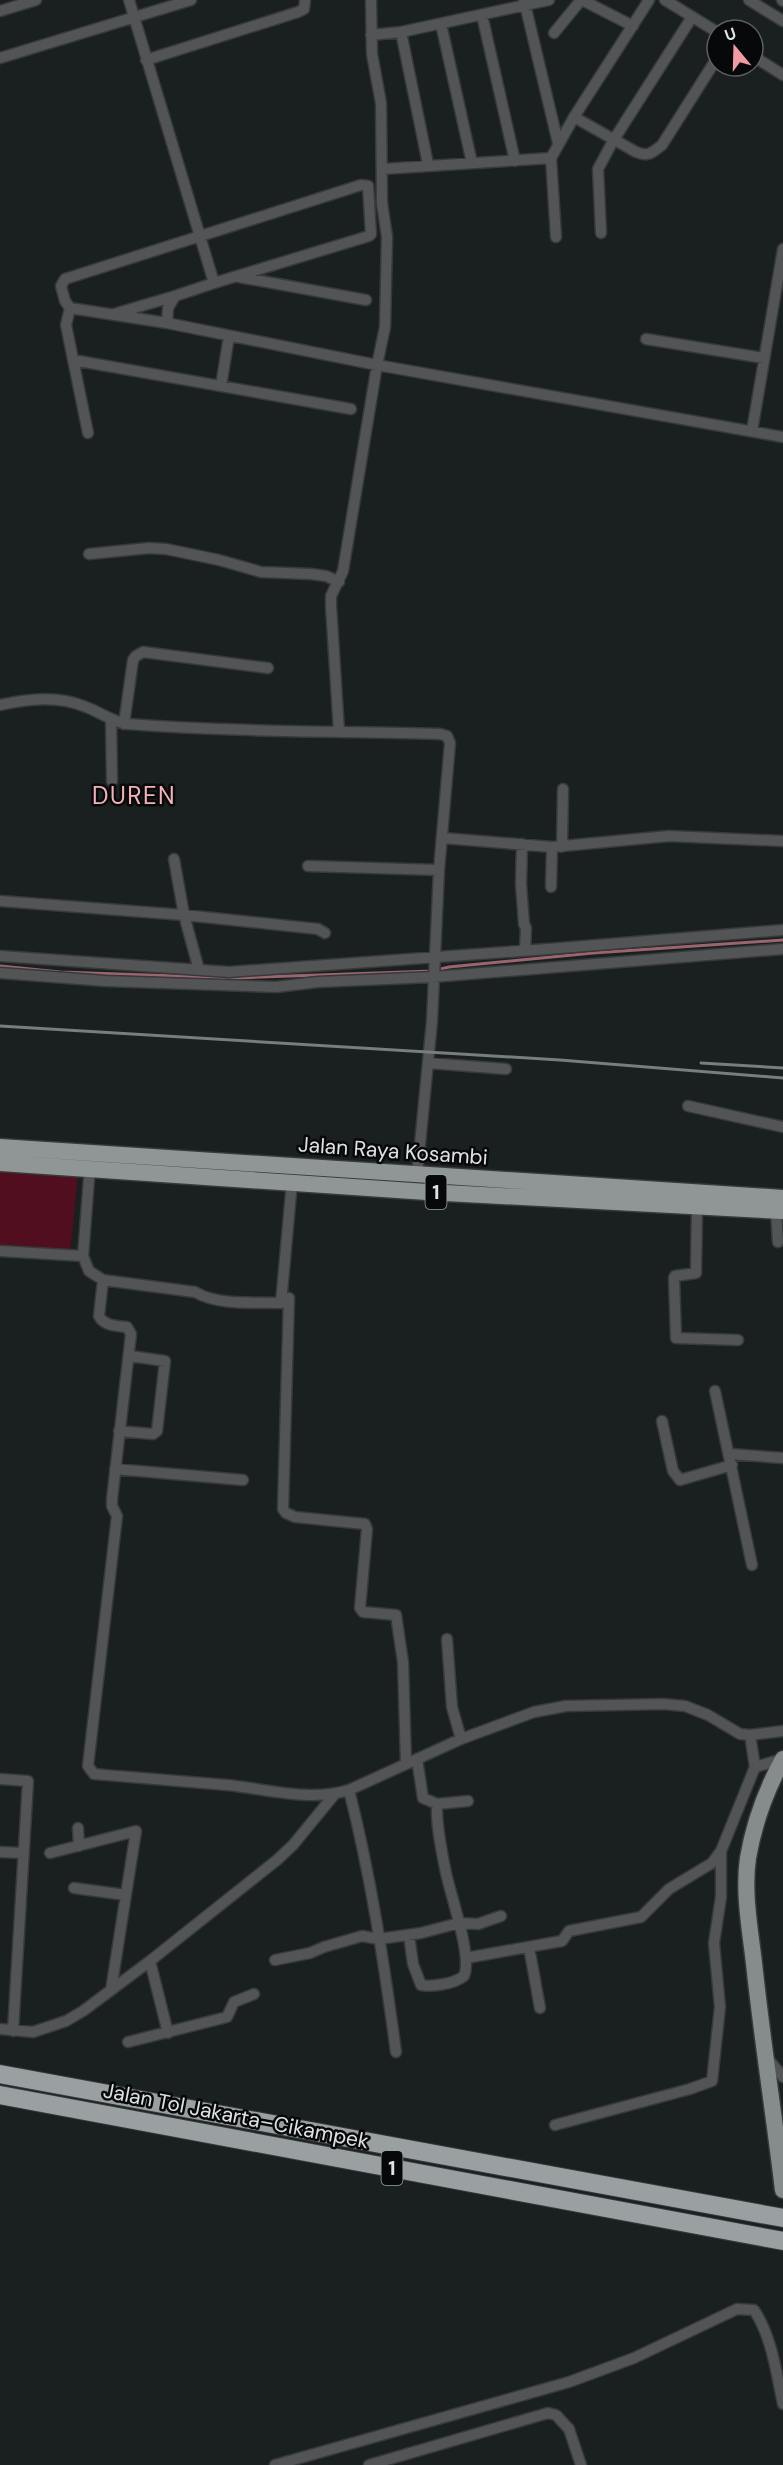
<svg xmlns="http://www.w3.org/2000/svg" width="783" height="2465" font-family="'DM Sans',sans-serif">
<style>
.green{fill:#500e1e}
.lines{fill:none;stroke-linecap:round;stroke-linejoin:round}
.stream{stroke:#9c646f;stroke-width:3}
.minor-casing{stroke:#363a3a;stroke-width:13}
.primary-casing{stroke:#363a3a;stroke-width:19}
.trunk-casing{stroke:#363a3a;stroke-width:19}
.motorway-casing{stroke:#363a3a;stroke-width:20}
.minor{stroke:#525455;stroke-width:10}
.primary{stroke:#868b8b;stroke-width:16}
.trunk{stroke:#909696;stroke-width:16}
.motorway{stroke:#9aa0a1;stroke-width:18}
.rail{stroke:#787d7d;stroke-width:3}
.labels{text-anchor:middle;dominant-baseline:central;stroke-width:5;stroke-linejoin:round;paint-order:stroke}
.shield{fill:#070809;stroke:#9ea1a1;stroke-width:1.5}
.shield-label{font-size:20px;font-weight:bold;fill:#dfe2e2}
.street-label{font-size:21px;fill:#dfe2e2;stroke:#070809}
.quarter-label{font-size:24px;letter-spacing:1.5px;fill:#f5b1b9;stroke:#070809}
</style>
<rect width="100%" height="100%" fill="#1a1f1f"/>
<path class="green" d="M0,1168l78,7 -8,79 -70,-6z"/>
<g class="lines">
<path class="stream" d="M0,966l60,6 175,6 198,-7 16,-4 144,-14 190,-13"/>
<defs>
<path id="minor" d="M129,0l85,283 -39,13 -7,12 -1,15 210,42 406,72
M524,0l34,143
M582,0l51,26
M665,0l52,32
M749,0l34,21
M782,0l1,1
M0,11l36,-11
M482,15l33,146
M441,24l31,139
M554,33l27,-33
M371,35l30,-3
M753,56l30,19
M0,58l191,-58
M146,60l152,-48 6,-3 1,-9
M574,117l62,35c12,5 16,1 26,-7l55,-87
M428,164l-27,-132 148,-32
M383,169l168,-11
M601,233l-3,-64 15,-28 79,-124
M556,237l-5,-79 23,-41 75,-117
M239,277l127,23
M70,308l-4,17 22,108
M114,314l61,-18
M167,323l-97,-15 -5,-7 -4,-15 4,-7 296,-94 7,1 3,48 -2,2 -155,47
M646,339l118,19
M73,360l278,49
M221,386l8,-50
M752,431l31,-182
M89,554l60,-6 17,1 53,11 42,12 50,2 15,2 13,6
M0,705c28,-6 58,-10 86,2 14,5 26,15 42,17 103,8 208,7 312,10l7,2 3,7 -11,127 -7,151 -15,154
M111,720l1,61
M124,724l9,-64 3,-4 7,-4 125,16
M339,731l-8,-125v-10l12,-25 34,-206 8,-38 2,-90 -5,-34 -1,-100 -9,-49 -1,-54
M443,838l109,9 117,-11 114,5
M522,844l-1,40 3,40 2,4 -1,22
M562,847l1,-58
M174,859l10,56 15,55
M308,866l131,4
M551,887l1,-40
M0,901l184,14 134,14 7,4
M0,956l229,16 319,-23 235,-19
M0,973l106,8 170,6 42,-5 115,-5 350,-28
M428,1063l78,6
M688,1106l95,21
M90,1166l-7,90 6,15 14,9 -4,36c5,10 18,10 28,11l4,7 -19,165v7l5,10 -29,250 6,8c44,4 88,7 133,11 40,4 83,17 122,5l112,-51 73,-27 32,-6 97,-2 22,2 23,9 32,19 10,1 33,-4
M697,1207l-1,66 -21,3 -1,2 2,60 62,2
M776,1211l2,31
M0,1251l83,5
M103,1280l92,12c24,14 59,10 86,11l11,-121
M289,1298l-6,211 3,4 9,4 70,7 2,5 -7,79 3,4 33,3 7,47 3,101
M715,1391l37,174
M662,1421l11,50 7,9 52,-15
M119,1431l34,3 4,-3 8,-70 -35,-5
M730,1454l53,4
M115,1469l128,11
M447,1639l5,68 9,32
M750,1735l5,32
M417,1759l6,39 14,6 31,-3
M0,1779l28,2 -15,250
M349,1790c22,87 35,173 47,262
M78,1828l1,18
M0,1852l23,1
M50,1853l86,-22 -25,159
M74,1888l52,7
M409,1935l4,29 8,21c11,2 33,-1 43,-9 9,-20 -15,-84 -19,-108 -4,-20 -9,-44 -8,-64
M529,1947l11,61
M466,1958l90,-16 6,-1 7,-10 72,-14 28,-28 43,-26 9,-12 34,-84 28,-8
M275,1960l35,-7 14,-6 38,-11 17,3 42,-6 38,-10 19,1 23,-8
M150,1961l18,72
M0,2029l33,3 33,-11 17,-10 67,-50 127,-101 16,-15 41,-50
M128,2042l99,-25 7,-15 20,-8
M768,2059l15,18
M555,2125l135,-36 22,-8 8,-74 -6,-64 7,-46v-45
M275,2465l294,-83 65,-24 103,-49 17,1c18,27 22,62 29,94
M369,2465l179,-52 8,2 13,14 12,36"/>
<path id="primary" d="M783,1759c-17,31 -29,64 -35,99 -5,34 2,71 6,105 8,76 20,151 29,227"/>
<path id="trunk" d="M0,1147l783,51
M0,1163l427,29 356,19"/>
<path id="motorway" d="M0,2074l783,144
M0,2095l783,146"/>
</defs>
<use href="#minor" class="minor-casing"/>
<use href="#primary" class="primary-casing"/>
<use href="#trunk" class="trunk-casing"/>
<use href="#motorway" class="motorway-casing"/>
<use href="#minor" class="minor"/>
<use href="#primary" class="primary"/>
<use href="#trunk" class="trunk"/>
<use href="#motorway" class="motorway"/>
<path class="rail" d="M0,1026l560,34 223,18
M701,1063l82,5"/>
</g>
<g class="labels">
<g class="shield">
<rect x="425.5" y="1175" width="21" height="34" rx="4.5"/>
<rect x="381.5" y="2151" width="21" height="34" rx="4.5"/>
</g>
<g class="shield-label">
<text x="436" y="1192">1</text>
<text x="392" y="2168">1</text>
</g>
<g class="street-label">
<text transform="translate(393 1151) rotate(4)">Jalan Raya Kosambi</text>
<text transform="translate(236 2116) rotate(11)">Jalan Tol Jakarta–Cikampek</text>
</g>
<g class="quarter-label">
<text x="134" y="795">DUREN</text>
</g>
</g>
<g transform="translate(735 48) rotate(341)"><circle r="28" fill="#070809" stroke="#5d5f60" stroke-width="1.5"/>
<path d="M0-4.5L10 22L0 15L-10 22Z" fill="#f49aa5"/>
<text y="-9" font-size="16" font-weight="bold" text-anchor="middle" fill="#dfe2e2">U</text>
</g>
</svg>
